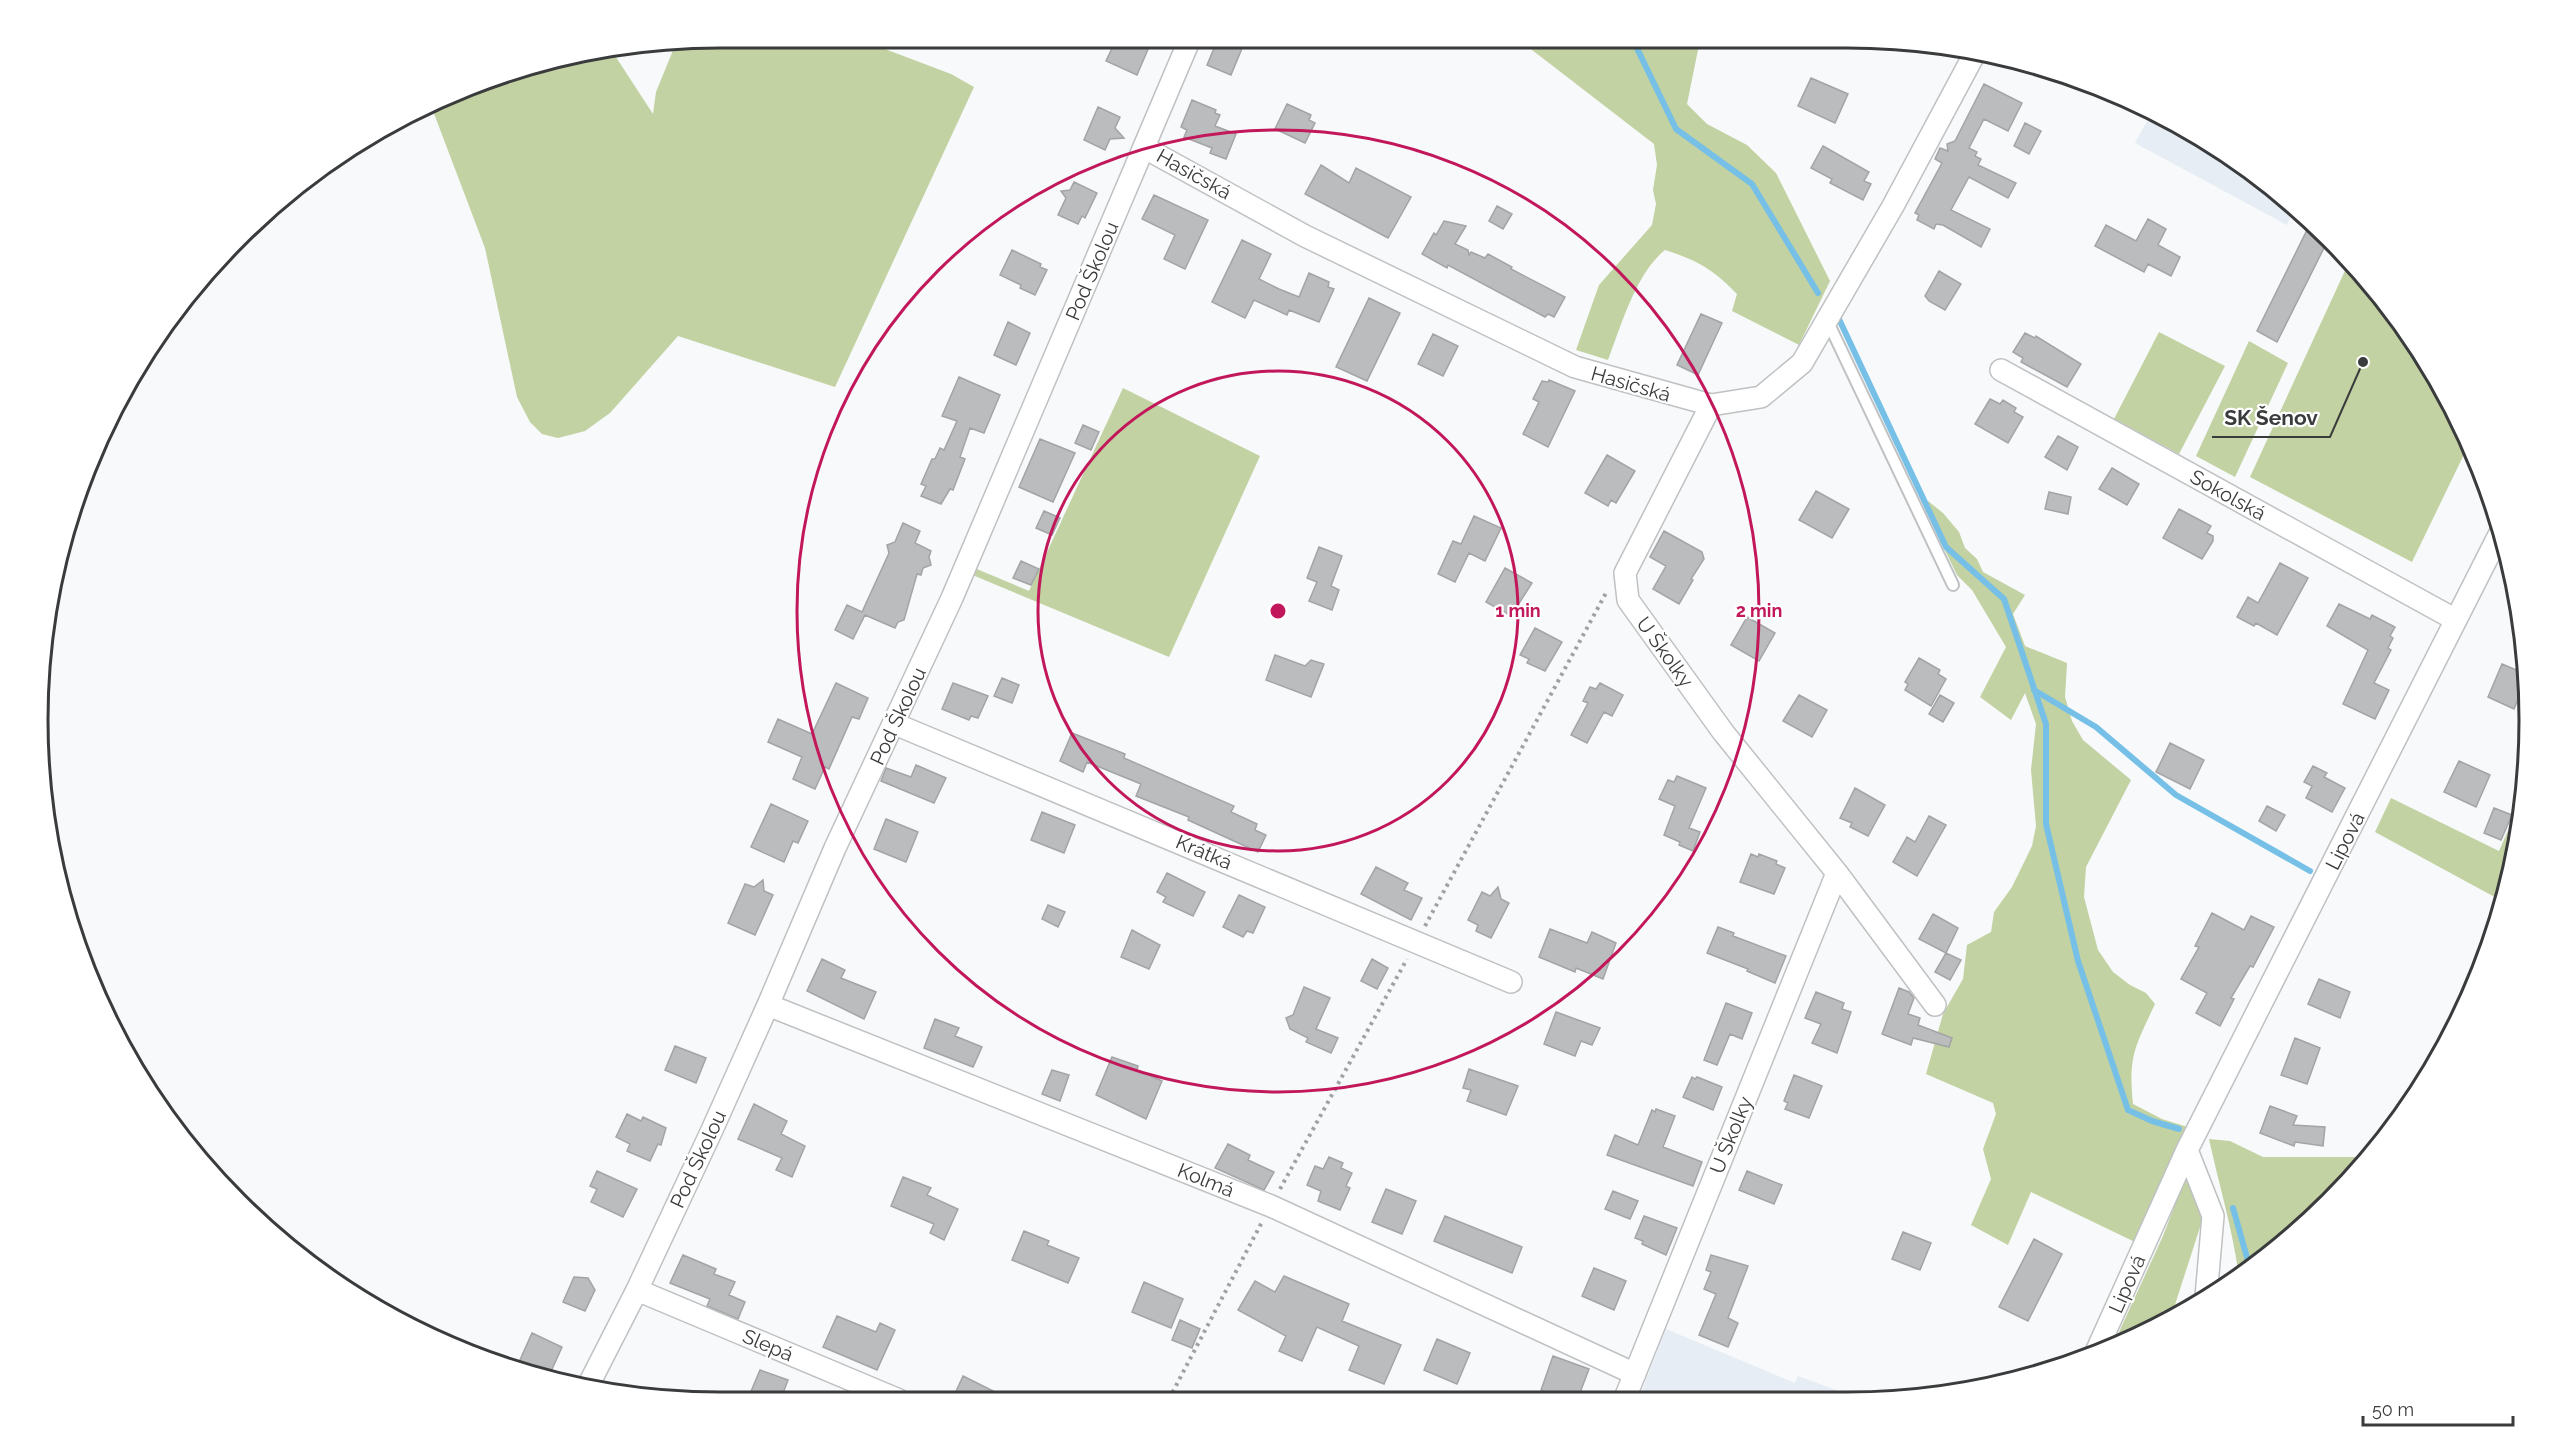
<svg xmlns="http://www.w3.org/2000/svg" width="2567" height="1440" font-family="Raleway,sans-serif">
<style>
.built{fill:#e6edf4}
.green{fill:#c2d2a2}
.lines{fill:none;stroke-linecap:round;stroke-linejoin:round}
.stream{stroke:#76c0e7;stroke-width:6}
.building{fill:#babcbd;stroke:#a2a4a5;stroke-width:1.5}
.service-casing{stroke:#bfc1c3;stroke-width:14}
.minor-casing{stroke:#bfc1c3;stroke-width:24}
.path{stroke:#9fa1a2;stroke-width:4;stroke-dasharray:3 4.5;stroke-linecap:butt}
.service{stroke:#fff;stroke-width:10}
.minor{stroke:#fff;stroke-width:21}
.ring{fill:none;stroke:#c2185b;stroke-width:3}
.labels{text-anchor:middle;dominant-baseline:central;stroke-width:4.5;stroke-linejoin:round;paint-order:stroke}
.street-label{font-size:20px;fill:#3a3b3c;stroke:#fff}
.rim{fill:none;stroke:#3a3b3c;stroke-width:3}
.centre{fill:#c2185b;stroke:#fff;stroke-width:3}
.ring-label{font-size:18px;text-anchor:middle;font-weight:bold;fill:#c2185b;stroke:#fff;stroke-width:4.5;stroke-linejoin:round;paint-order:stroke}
.leader{fill:none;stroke:#3a3b3c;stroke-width:2}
.callout-dot{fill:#3a3b3c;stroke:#fff;stroke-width:2}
.callout-label{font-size:21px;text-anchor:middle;font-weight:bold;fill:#3a3b3c;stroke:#fff;stroke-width:4.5;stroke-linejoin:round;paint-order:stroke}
</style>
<rect width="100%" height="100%" fill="#f7f9fa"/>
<path class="built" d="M2151,114l38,15 107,77 -9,19 -152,-82z
M1666,1329l129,54 3,-7 57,21 -216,1z"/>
<path class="green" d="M1519,40h181l-13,64 20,20 40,21 29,28 54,108 -31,64 -67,-34 5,-17c-23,-24 -40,-34 -72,-44 -29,23 -44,76 -57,110l-32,-10 23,-65 53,-60 4,-21 -3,-14 4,-25 -3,-21z
M676,43h193l82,31 23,13 -139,300 -157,-51 -68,77 -25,18 -27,7 -16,-4 -12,-12 -13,-25 -32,-149 -55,-145 71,-29 109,-26 43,66 3,-22z
M2349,262l40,43 70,113 10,26 -57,118 -162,-85z
M2159,332l66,34 -46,88 -65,-35z
M2249,341l39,22 -53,114 -39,-21z
M1123,388l137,68 -91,201 -199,-83 2,-7 57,24z
M1928,501l15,12 16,19 6,16 12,11 6,13 42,23 -12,19 12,32 42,17 -2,34 7,24 11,19 48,40 -45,87 -2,30 14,53 15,22 17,13 16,8 9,11c-20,43 -27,52 -22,100l29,15 32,10 -57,114 -106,-51 -23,53 -37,-20 20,-46 -8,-30 13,-35 -3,-11 -67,-29 17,-60 20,-35 4,-34 24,-13 3,-20 18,-25 20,-41 4,-20 -5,-56 5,-46 -11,-31 -14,27 -31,-23 26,-50 -34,-57 -15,-15 -33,-68z
M2524,795v14l-22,92 -127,-69 16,-34 108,53z
M2209,1139l21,2 33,16h102l-35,45 -91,75c-6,-47 -20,-92 -30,-138z
M2188,1171l14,32v18l-30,93 -58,29 49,-107z"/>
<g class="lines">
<path class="stream" d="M1633,40l43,89 76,55 66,109
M1838,317l108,230 58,52 42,125v100l32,137 50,149 24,11 27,8
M2034,690l62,37 80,68 134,76
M2233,1208l17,60"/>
</g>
<path class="building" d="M1217,41h28l-14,34 -24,-10z
M1115,42h22l12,5 -12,28 -31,-14z
M1811,78l37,16 -13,29 -37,-17z
M1984,84l38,19 -14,28 -24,-12 -15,29 8,4 -2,4 6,3 -3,6 38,18 -8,15 -39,-21 -18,33 39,19 -9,18 -38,-22 -7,-1 -2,5 -17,-9 2,-5 -4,-2 27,-50 -7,-4 5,-11 8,3 -1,-7 8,-3z
M1192,100l24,10 -1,3 5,2 -5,11 21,8 -10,25 -16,-6 2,-5 -28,-11 3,-7 -6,-3z
M1287,104l24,11 -2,5 6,3 -10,20 -30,-14z
M1098,107l22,10 -5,11 9,10 -14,1 -5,11 -21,-10z
M2025,123l16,8 -12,23 -15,-8z
M1823,146l46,26 -5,9 7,3 -8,16 -33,-17 2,-4 -21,-11z
M1321,165l28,18 7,-15 55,29 -23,41 -83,-44z
M1074,182l23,11 -12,25 -3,-2 -4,8 -20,-9 8,-17 -5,-7 9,-1z
M1154,195l54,25 -23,49 -21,-10 11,-24 -33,-16z
M1497,206l15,8 -9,15 -14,-8z
M2148,219l18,10 -8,16 22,12 -9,19 -23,-12 -4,8 -49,-26 11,-21 30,16z
M1444,221l22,5 -11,18 13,6 1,5 2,-3 14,6 3,-4 24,13 -1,2 54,28 -11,20 -6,-3 -3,3 -97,-52 -1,3 -25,-14 12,-21 2,2z
M2309,226l19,14 -51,102 -20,-11z
M1242,240l29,14 -12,25 20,10 20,8 10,-24 20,9 -1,5 6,2 -15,33 -30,-12 -2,5 -33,-15 -9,18 -33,-16z
M1012,250l29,14 -1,3 7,3 -12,25 -15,-7 1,-3 -21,-10z
M1939,271l22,13 -16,26 -16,-9 -4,-5z
M1369,298l31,15 -33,68 -31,-14z
M1701,314l21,9 -24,52 -21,-10z
M1008,322l22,11 -14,32 -22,-10z
M2025,333l10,5 1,-2 45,28 -14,23 -46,-25 2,-4 -10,-6z
M1433,334l25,12 -15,30 -25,-12z
M959,377l41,18 -16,38 -14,-5 -10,29 5,2 -12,31 -3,-1 -9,15 -20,-8 5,-10 -5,-2 11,-25h3l5,-11 4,2 13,-29 -15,-5z
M1549,380l26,11 -27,56 -25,-13 16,-32 -6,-3 9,-18 6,1z
M1990,399l10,5 3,-4 13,8 -2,4 9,5 -15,26 -33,-19z
M1083,425l16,7 -8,18 -16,-7z
M2058,436l20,11 -11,23 -22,-13z
M1040,439l35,14 -22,49 -34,-15z
M1607,455l28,16 -19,32 -5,-3 -3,6 -23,-13z
M2112,468l27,16 -12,21 -28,-16z
M1816,491l33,18 -17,29 -33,-18z
M2049,492l22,5 -3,17 -23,-5z
M2179,509l32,17 -4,7 6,3v5l-11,18 -39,-21z
M1044,511l16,7 -8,17 -16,-7z
M1474,516l27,12 -16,33 -16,-8 -14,29 -17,-8 15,-33 8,3z
M903,523l17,8 -5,12 16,8 -2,6 2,8 -8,3 -2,7 -4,-1 -13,46 -6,2 -3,6 -30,-13 -12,24 -18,-9 12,-25 15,7 27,-59 -2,-8 8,-3z
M1664,531l38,21 2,7 -13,20 2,1 -14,24 -26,-15 13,-23 -16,-9z
M1319,547l23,9 -11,30 8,4 -7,20 -23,-9 8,-19 -10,-4z
M1021,561l18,8 -8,16 -18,-7z
M2280,563l28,15 -31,57 -21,-12 -2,3 -17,-9 11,-20 10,6z
M1505,568l27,15 -21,33 -25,-14z
M2339,604l31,15 2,-4 23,12 -5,9 3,2 -5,10 3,2 -17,33 15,7 -14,29 -32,-15 25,-54 -41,-24z
M1747,617l28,16 -16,28 -28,-16z
M1535,628l27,14 -17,29 -18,-8 2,-4 -9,-4z
M1275,655l30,11 6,-6 13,4 -13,33 -45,-17z
M1919,658l21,12 -2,4 8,5 -15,27 -26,-16 3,-6 -3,-2z
M2502,664l26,11 -14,34 -26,-12z
M1002,678l17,7 -7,18 -18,-7z
M836,683l32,15 -9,21 -7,-2 -23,52 -4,-2 -10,22 -22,-10 9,-22 -34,-15 10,-23 34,15z
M953,683l35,13 -10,22 -7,-2 -2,4 -27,-11z
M1600,683l23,12 -11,21 -8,-4 -17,31 -16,-8 17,-32 -5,-2 7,-14 6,2z
M1799,695l28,15 -15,27 -29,-16z
M1940,695l14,8 -11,19 -14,-8z
M1072,733l53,21 -1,4 110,48 -3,6 26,12 -2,6 11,5 -8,17 -70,-32 1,-3 -53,-21 5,-12 -54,-22 -4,10 -23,-11z
M2170,743l34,17 -14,29 -34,-17z
M2459,761l31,14 -14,32 -32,-15z
M916,765l30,13 -12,25 -53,-22 5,-13 25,9z
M2313,766l14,7 -3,4 21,11 -13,24 -26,-14 6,-12 -8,-4z
M1677,776l29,12 -17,40 11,4 -7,19 -14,-6 1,-3 -16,-7 11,-29 -16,-7 9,-19 6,2z
M1855,788l30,17 -17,31 -18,-9 2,-4 -12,-5z
M771,804l37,17 -10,22 -5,-2 -9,21 -33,-15z
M2267,806l18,9 -9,16 -17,-10z
M2494,808l18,7 -11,25 -17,-7z
M1042,812l33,13 -11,28 -33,-13z
M1929,816l17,9 -29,51 -24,-14 14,-25 8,5z
M886,819l32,13 -12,30 -32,-13z
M1751,854l7,3 1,-3 18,7 -1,3 9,4 -11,26 -34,-12z
M1376,867l32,16 -4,7 18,8 -11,22 -50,-26z
M1167,873l38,19 -12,24 -30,-14 3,-5 -9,-5z
M763,880l1,11 9,4 -18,40 -27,-12 17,-39 9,3z
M1498,887l3,12 8,4 -18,35 -15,-7 2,-6 -10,-5 14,-28 8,4z
M1239,895l26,12 -12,26 -6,-2 -4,6 -20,-10z
M1048,905l17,7 -7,15 -16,-8z
M2212,913l32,17 7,-14 23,11 -21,40 -3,-1 -19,32 3,1 -14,27 -24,-13 11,-20 -26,-14 18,-32 -4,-1z
M1933,914l25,14 -12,25 -27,-14z
M1718,927l16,6 -1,3 53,20 -11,27 -28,-12 1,-2 -41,-16z
M1550,929l37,14 5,-11 24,11 -13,36 -27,-11 -1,4 -36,-15z
M1132,930l28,15 -11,24 -28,-12z
M1946,953l15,7 -11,20 -15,-8z
M822,959l23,11 -4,8 35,14 -12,27 -57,-28z
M1372,959l16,9 -11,21 -16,-8z
M2319,979l31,13 -10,26 -32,-14z
M1304,987l26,11 -14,31 22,9 -7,15 -25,-11 2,-4 -18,-9 -4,-11 7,-3z
M1899,988l10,4 5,6 -6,16 12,4 -2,7 34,13 -3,9 -36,-9 -2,7 -29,-11z
M1816,992l28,11 -2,6 9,3 -14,41 -25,-10 9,-19 -16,-6z
M1726,1003l26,10 -10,26 -12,-5 -13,31 -13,-5z
M1556,1012l44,16 -8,17 -11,-4 -6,15 -31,-12z
M935,1019l24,9 -4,8 27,11 -9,20 -49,-19z
M2295,1038l25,10 -13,36 -26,-9z
M675,1046l31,12 -10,25 -31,-13z
M1112,1057l26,9 -1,4 25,11 -16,38 -50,-24z
M1469,1069l49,17 -12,29 -39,-14 4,-11 -8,-2z
M1052,1070l17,5 -9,26 -18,-7z
M1794,1075l28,11 -13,32 -24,-9 3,-6 -4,-2z
M1692,1077l3,2 2,-2 25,10 -9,23 -30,-13z
M754,1104l33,17 -6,13 24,12 -13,31 -16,-7 6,-12 -44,-19z
M2270,1106l27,10 -4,9 32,2 -2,19 -28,-4 -1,4 -34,-13z
M1656,1109l19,7 -12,31 39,15 -9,24 -86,-31 8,-20 23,10 14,-35 3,2z
M627,1114l14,7 2,-4 23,11 -5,17 -3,-1 -8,17 -23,-10 3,-7 -14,-7z
M1228,1144l22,11 -2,5 26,12 -10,18 -49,-22z
M1329,1157l14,6 -2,5 11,5 -6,13 4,2 -10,22 -22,-9 3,-10 -14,-6 8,-19 8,3z
M597,1171l40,18 -14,28 -32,-15 6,-13 -7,-3z
M1747,1171l35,14 -8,19 -35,-14z
M903,1177l28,11 -4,7 31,14 -14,31 -14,-7 4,-9 -43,-18z
M1386,1189l30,12 -14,33 -30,-12z
M1613,1191l25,10 -8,18 -25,-10z
M1445,1216l77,31 -10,26 -78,-32z
M1644,1216l33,12 -11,27 -24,-11 1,-3 -8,-3z
M1024,1231l25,10 -2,4 32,13 -11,25 -56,-23z
M1903,1232l28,11 -11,27 -28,-11z
M2034,1239l28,15 -34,67 -29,-14z
M683,1255l33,14 -2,5 21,8 -6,13 16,7 -7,17 -31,-13 3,-7 -40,-16z
M1711,1255l37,11 -20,52 10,5 -10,24 -29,-12 17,-41 -12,-5 7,-17 -5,-2z
M1594,1268l32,13 -12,29 -32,-14z
M1284,1276l65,28 -7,17 59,24 -17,39 -35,-14 10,-24 -42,-19 -15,34 -23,-10 7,-15 -48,-26 17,-29 20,11z
M574,1277l14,1 7,12 -10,21 -22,-9z
M1144,1282l39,17 -12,29 -39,-16z
M837,1316l39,16 4,-9 15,7 -18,40 -54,-23z
M1180,1320l20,9 -8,19 -20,-8z
M532,1333l30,14 -13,29 -33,-7z
M1437,1339l33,14 -13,31 -33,-14z
M1553,1356l36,13 -11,29h-15l-22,-8z
M760,1370l28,10 -8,21h-20l-11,-5z
M963,1376l48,24h-59z"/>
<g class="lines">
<defs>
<path id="service" d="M1827,320l126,265"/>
<path id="minor" d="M1145,148l160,88 270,131 136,38 50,-8 41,-34 91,-157 82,-153
M2001,370l455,250
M895,724l616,258
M1837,873l98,132
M768,1005l503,201 364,168
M2187,1150l26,66 -7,81
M637,1290l262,110
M2096,1352l91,-202 314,-619
M589,1384l48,-94 75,-160 56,-125 67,-157 117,-250 237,-557
M1625,1398l212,-525 -114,-141 -95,-132 -3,-27 86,-168"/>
</defs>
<use href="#service" class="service-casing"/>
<use href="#minor" class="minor-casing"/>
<path class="path" d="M1425,926l181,-333
M1280,1189l127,-230
M1169,1399l93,-177"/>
<use href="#service" class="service"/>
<use href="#minor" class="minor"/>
</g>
<g class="ring">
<circle cx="1278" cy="611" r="240"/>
<circle cx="1278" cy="611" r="481"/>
</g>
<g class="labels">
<g class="street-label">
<text transform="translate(1194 174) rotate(29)">Hasičská</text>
<text transform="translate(1092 271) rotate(-67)">Pod Školou</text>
<text transform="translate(1631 384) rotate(16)">Hasičská</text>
<text transform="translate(2228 495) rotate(29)">Sokolská</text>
<text transform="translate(1665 652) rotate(54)">U Školky</text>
<text transform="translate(898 716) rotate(-65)">Pod Školou</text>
<text transform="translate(2345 841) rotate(-63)">Lipová</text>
<text transform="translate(1204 852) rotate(23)">Krátká</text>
<text transform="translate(1731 1135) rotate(-68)">U Školky</text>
<text transform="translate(698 1159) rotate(-65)">Pod Školou</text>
<text transform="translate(1206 1180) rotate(22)">Kolmá</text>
<text transform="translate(2127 1284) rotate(-66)">Lipová</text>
<text transform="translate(768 1345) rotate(23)">Slepá</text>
</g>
</g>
<path d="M0 0H2567V1440H0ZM720 48H1847A672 672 0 0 1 2519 720V720A672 672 0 0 1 1847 1392H720A672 672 0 0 1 48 720V720A672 672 0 0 1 720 48Z" fill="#fff" fill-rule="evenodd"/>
<path class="rim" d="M720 48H1847A672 672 0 0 1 2519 720V720A672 672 0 0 1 1847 1392H720A672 672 0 0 1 48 720V720A672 672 0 0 1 720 48Z"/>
<circle cx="1278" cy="611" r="9" class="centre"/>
<g class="ring-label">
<text x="1518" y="617">1 min</text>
<text x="1759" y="617">2 min</text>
</g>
<path class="leader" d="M2363 362L2330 437H2212"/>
<circle class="callout-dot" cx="2363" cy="362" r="6"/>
<g class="callout-label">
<text x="2271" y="425">SK Šenov</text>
</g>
<path d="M2363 1416v9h150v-9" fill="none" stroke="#3a3b3c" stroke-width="3"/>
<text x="2372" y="1416" font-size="18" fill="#3a3b3c" stroke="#ffffff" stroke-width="4.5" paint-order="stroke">50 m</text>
</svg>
